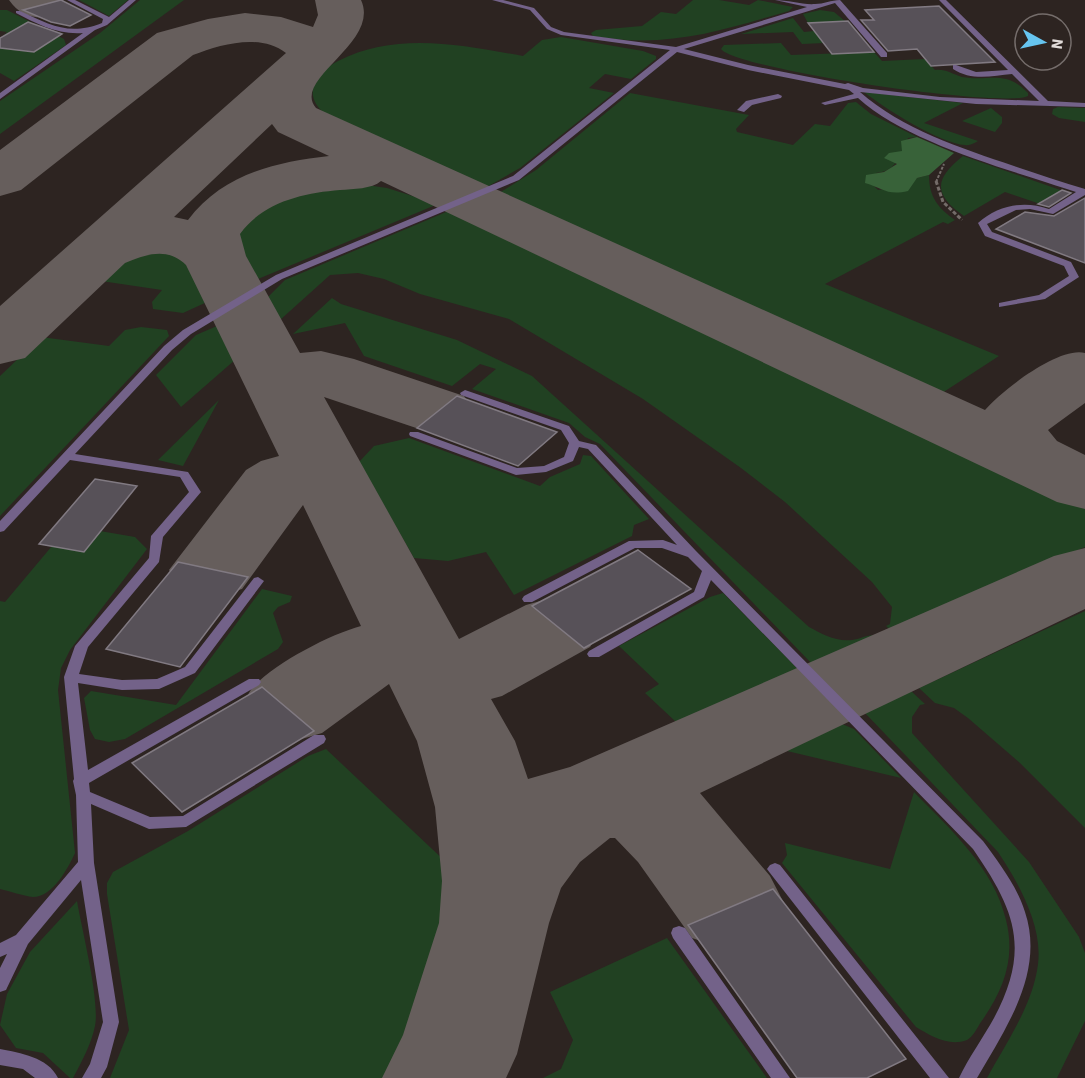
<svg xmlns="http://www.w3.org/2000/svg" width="1085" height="1078" font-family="'Source Sans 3',sans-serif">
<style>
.green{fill:#214122}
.forest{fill:#386239}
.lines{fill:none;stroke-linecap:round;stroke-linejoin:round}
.taxiway{fill:#665e5c;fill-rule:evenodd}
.building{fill:#575158;stroke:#817a82;stroke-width:1.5}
.path-far1{stroke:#746c69;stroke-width:2;stroke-dasharray:3 1.5;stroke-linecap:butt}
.path{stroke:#746c69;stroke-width:3;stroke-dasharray:4 2;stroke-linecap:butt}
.service{fill:#736289;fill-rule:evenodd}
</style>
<rect width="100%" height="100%" fill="#2d2421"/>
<path class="green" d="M79,0h49l-19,16z
M140,0h44l-184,134v-33l100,-68z
M693,0h26l30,5 9,-5 35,7 -4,4c-69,20 -122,38 -196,25l-2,-3 5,-3 46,-4 19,-14 15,2z
M0,10h7l57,29 2,6 -52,36 -14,-8v-25l34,4 14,-10 -45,-6 4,-4 -7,-1z
M820,10l14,2 11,9 -37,2 -5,-9z
M793,18l11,14 10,-1 10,12 -22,1 -9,-12 -52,2z
M561,37l82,14 13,5v3l-25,20 -26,-5 -16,14 25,5 -94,75 -35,20 -148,-67c-14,-7 -27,-17 -24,-35 2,-11 16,-20 25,-25 58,-30 124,-16 185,-5l19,-16z
M781,43l10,12 83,-3 8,9 43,-2 10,11c12,-1 16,4 27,7 28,5 43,-8 66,16v3c-25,13 -293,-27 -307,-47l3,-4z
M864,92l99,11 -39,20 54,18c-4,2 -8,5 -13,4 -24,-1 -81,-37 -101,-53z
M630,93l119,22 -13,14 1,3 56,13 22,-21 15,2 18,-23 8,-1 15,12 46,23 -9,1c-7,16 -12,34 -32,35l-3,12 5,5 32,-5 7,-7 12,-3c0,22 9,33 26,45l-7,4 -5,-2 -118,62 174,72 -60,39 -440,-202 37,-23z
M1058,107l27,1v14l-26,-4 -7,-4 1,-5z
M991,108l11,9v6l-7,9 -33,-11z
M963,156l106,37 -23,13 -41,-14 -41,24c-31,-22 -30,-37 -1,-60z
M352,183l35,5 51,16 -180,75c-6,-10 -15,-21 -18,-32 -17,-49 84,-59 112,-64z
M451,210l634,299v38l-193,84 -6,-5 4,-2 2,-17 -20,-25 -87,-80 -44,-34 -98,-69 -134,-80 -89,-25 -36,-15 -26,-6 -28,2 -50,45 -12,-23 17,-17z
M159,251c35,4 35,23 48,51l-24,11 -30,-4 -1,-7 10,-12 -61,-9 28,-28z
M332,298l9,6 116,36 75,36 277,251c13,7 27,15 43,13 10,-1 18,-8 28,-3l-66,29 -214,-222 -15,-7 -16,-14 -97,-34 24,-20 -16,-5 -28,22 -88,-30 -19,-33 -52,11z
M217,326l19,33 -55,48 -25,-32 40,-40z
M141,327l26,3 2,6 -169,180v-140l41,-39 68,9 16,-16z
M219,400l-36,66 -25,-6z
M409,438l131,48 10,-9 30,-13 3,-9 8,1 58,63 -15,6 -2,11 -118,59 -28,-43 -38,9 -34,-3 -55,-96 15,-16z
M100,531l35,6 12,12 -77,101 -9,18 -3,22 17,163c-7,15 -22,44 -42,44 -10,-1 -23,-6 -33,-8v-288l5,1 47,-56z
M262,589l30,7 -2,6 -12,5 -5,6 10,29 -5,7 -153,90 -16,3 -14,-3 -5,-9 -6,-32 7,-7 85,14z
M723,593l75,76v4l-113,49 -10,-1 -30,-28 14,-9 -40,-38 91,-49z
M1085,611v217l-65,-65 -52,-45 -14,-10 -19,-5 -16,-15z
M911,691l14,13 -5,1 -8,12v16l117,129 50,75 6,16v68l-28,57h-70c19,-35 46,-73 51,-114 5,-38 -20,-82 -40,-112l-133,-139z
M842,724l12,5 47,49 -114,-27z
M326,749l122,115c-1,76 -19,148 -58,214h-280l19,-48 -22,-136v-11l6,-11 75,-41 120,-75z
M914,792c36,37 80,76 92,128 10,39 -3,71 -25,102 -4,6 -8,15 -14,18 -18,7 -36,-4 -51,-13l-134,-164 5,-8 -2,-12 105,26z
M77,901c5,29 23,100 18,125 -4,19 -13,35 -22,52h-3l-27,-25 -27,-5 -16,-23 7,-31 23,-42z
M667,938l100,140h-224l18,-9 12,-29 -23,-48z"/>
<path class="forest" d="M917,137l37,16 -25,22 -12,3 -9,13c-21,5 -25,-3 -43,-8l1,-8 18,-3 13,-8 -13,-6 5,-5 13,-2 -1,-10z"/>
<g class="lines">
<path class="taxiway" d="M9,0h54l3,5 -6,10c-21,5 -39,3 -51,-15z
M315,0h46c20,43 -70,79 -45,108l669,302c16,-19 74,-64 100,-57v50l-37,27 9,11 28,14v54l-28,-7 -676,-321c-9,8 -28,8 -41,9 -37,3 -77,12 -100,44l6,22 54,97 21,-2 33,8 110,37 11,16 -11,16 -27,7 -113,-38 135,242 67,-34 32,-9 32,9 13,21 -13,21 -88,49 -11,3 24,42 13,38 42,-12 484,-211 31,-8v61l-385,184 70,83 16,31 -16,31 -39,13 -39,-13 -54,-76 -23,-24h-5l-30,24 -19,26 -12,35 -32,131 -11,24h-124l21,-43 36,-112 3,-42 -7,-74 -18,-66 -28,-57 -67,49 -34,10 -34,-10 -14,-24c4,-7 9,-18 15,-24 22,-23 76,-51 106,-59l-58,-121 -61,84 -30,8 -30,-8 -13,-19 77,-100 15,-9 18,-5 -93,-191c-18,-18 -40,-11 -61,-2l-100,95 -25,6v-58l286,-253c-26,-20 -65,-9 -93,2l-172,135 -21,6v-46l157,-117 51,-14 37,-6 36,4 32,10 5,-12zM272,124l6,8 51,24c-55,6 -107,19 -141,64l-14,-3z"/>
</g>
<path class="building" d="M61,0l30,15 -21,11 -19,-4 -28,-12z
M939,6l56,56 -64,4 -14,-17 -29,2 -27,-31h13l-9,-10z
M848,21l26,31 -42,2 -24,-31z
M28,22l34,12 -28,18 -34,-4v-10z
M1062,190l9,3 -22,14 -11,-3z
M1085,198v65l-89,-34 29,-17 29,4z
M457,396l100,36 -39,34 -101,-38z
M95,479l42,7 -53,66 -45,-8z
M638,550l53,39 -107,59 -52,-42z
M178,562l70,15 -68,90 -74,-18z
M262,687l52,44 -132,81 -50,-49z
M773,889l133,170 -39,19h-70l-109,-153z"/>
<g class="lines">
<path class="path-far1" d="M936,182l8,-18"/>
<path class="path" d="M936,181l7,21 19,18"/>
<path class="service" d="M67,0h8l34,17 20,-17h7l-29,25 -12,5 -95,69v-6l83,-60c-25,2 -46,-9 -67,-20v-2h4c30,14 49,25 82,12l1,-4z
M492,0h11l31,8 17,19 13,5 112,15 131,-40 -32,-7c13,0 28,5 40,4 9,0 16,-4 25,-4l47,53v4h-6l-46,-54 -151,46 64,16 97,19 3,-1 15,5 77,9 99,4 -27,-27c-20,2 -41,7 -59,-5v-4h3l20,7 32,-2 -69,-70h7l102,101 37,2v4l-109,-3 -116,-12c42,37 101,56 154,74 24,8 47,16 71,23v6l-32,19 -23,-5 -14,1 -29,14 5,8 79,30 8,15 -34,22 -46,8v-4l40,-8 30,-19 -5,-10 -79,-30 -7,-13c20,-18 46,-23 71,-14l27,-17c-65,-22 -167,-48 -218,-94l-33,7 -4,-2 33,-9 -5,-4 -101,-20 -71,-18 -158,128 -237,99 -91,55 -19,16 -97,104 113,18 13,20 -38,45 -4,25 -71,85 -9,27 43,6 35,-1 28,-12 69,-89 4,-1 6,4 -69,92 -36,16 -37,1 -44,-7 10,87 161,-91h10l2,3 -2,3 -170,98 1,9 60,25 33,-1 131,-81h10l2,4 -2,4 -138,84 -37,2 -58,-25 3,59 25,159 -12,45 -6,11h-19l8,-14 13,-42 -22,-142 -53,64 -22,46 -6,2v-24l7,-14 -7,3v-14l16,-8 62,-73 -2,-67 -3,-14 1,-2 -10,-102 11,-31 74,-88 2,-22 38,-44 -9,-15 -110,-17 -66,71 -4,1v-11l164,-175 19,-16 93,-55 237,-99 157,-126 -109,-15 -14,-6 -17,-19z
M778,94l4,2 -1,2 -29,7 -8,7 -7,-2 9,-9z
M465,390l104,36 10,15 17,4 100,106 287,290c16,22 34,45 42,71 20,60 -19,116 -48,166h-18c10,-21 24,-40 35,-60 37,-70 21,-108 -21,-169l-262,-269 -7,17 -105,60h-10l-2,-3 2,-3 105,-59 8,-21 -14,-14 -26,-9h-27l-103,54h-8l-2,-3 2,-3 105,-55 34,-1 14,5 -89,-96 -9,-2 -6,14 -27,11 -30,3 -106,-39 -1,-2 1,-2h8l99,36 27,-2 20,-9 5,-14 -8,-13 -100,-35 -1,-2z
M775,863l5,2 169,213h-19l-160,-205 -3,-4 3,-4z
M679,926l6,2 105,150h-19l-98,-140 -2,-5 2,-5z
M0,1049c20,4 48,8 58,29h-23l-12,-9 -23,-4z"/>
</g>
<g transform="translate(1043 42) rotate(98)"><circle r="28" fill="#2d2421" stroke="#756d6b" stroke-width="1.5"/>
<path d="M0-4.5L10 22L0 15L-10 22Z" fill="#66c4ef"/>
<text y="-9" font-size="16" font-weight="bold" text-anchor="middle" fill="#e1dbd9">N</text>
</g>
</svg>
